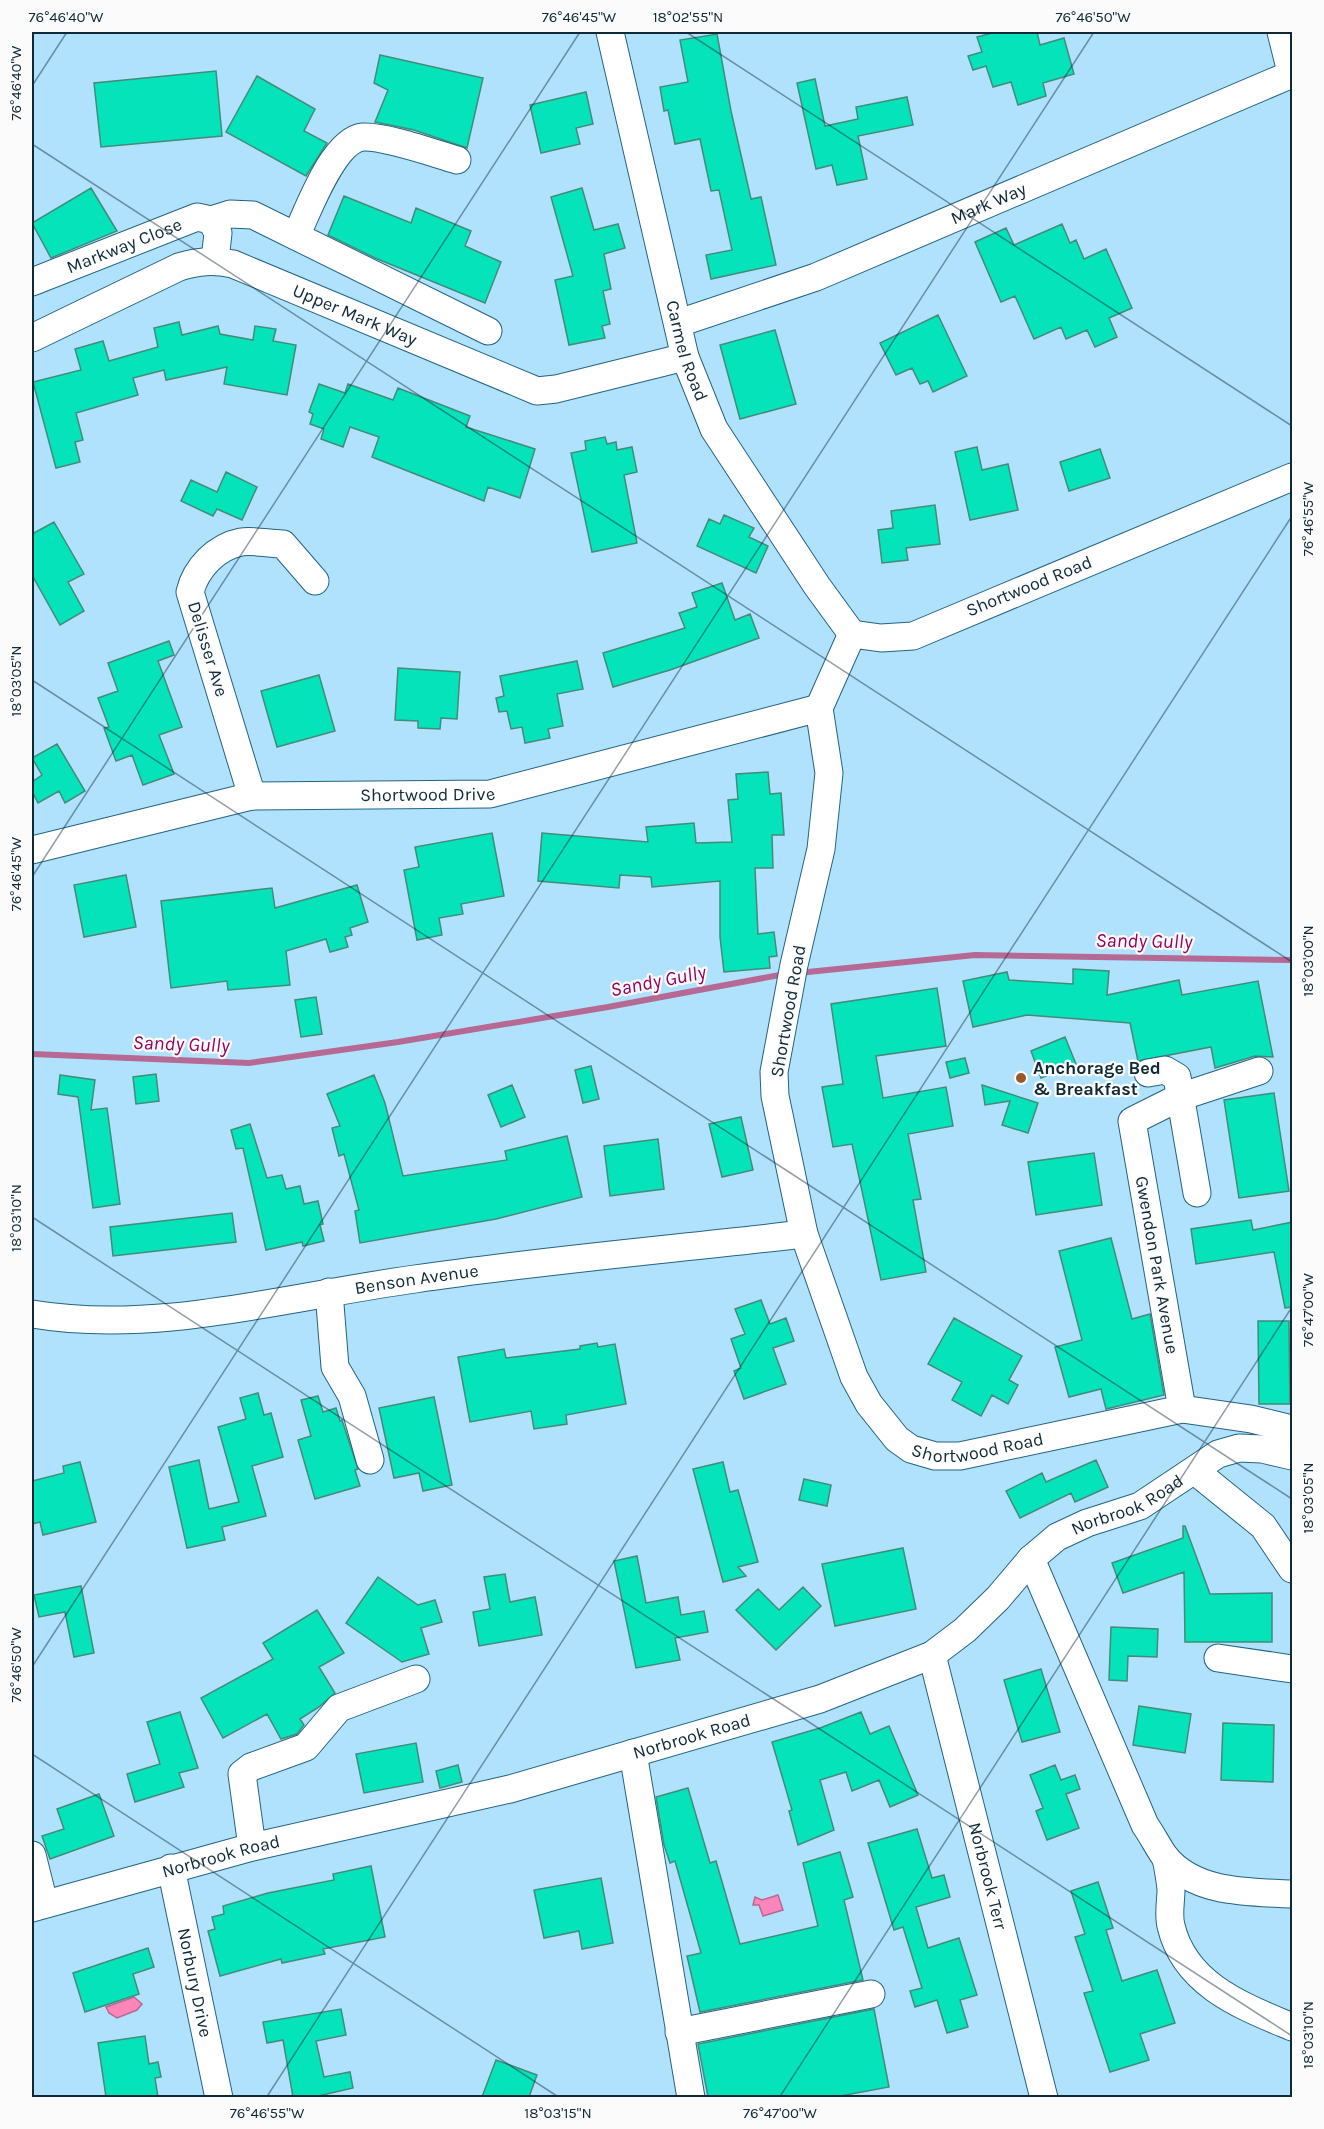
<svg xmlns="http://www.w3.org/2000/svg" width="1324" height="2129" font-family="Karla,sans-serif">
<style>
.water{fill:#fd85ba;stroke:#b66992;stroke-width:1.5}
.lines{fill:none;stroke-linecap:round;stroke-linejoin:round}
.stream{stroke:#b66992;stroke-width:6}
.building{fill:#05e3ba;stroke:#428c78;stroke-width:1.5}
.minor-casing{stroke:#236382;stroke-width:29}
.minor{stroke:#fff;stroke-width:27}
.ticks{fill:none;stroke:#0f2936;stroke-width:1.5;stroke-opacity:0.45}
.poi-dot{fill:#9a5727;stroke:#fbfbfb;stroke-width:2}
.labels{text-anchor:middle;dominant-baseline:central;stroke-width:4.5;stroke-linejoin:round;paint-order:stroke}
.street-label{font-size:18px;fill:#0f2936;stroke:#fbfbfb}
.poi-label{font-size:18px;font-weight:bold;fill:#0f2936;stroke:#fbfbfb;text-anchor:start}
.water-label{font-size:20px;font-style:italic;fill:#9a005d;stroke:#fbfbfb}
.neatline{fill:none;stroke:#0f2936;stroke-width:2}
.ticks-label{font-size:15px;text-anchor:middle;fill:#0f2936}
</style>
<rect width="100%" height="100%" fill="#b0e2fe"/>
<path class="water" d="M778,1895l5,15 -20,6 -4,-11h-6l2,-8 7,3z
M134,1997l8,7 -5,6 -20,8 -8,-5 -3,-6z"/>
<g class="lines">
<path class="stream" d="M798,973l177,-18 317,5
M32,1054l217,9 149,-21 210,-35 177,-33"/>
</g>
<path class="building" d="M996,32h41l3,13 24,-7 10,36 -31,9 3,13 -28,9 -7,-23 -18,5 -7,-21 -13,4 -5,-14 14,-4 -5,-15z
M717,34l14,77 20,88 10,-2 15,68 -65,14 -5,-24 26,-5 -13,-60 -8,1 -11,-52 -25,5 -7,-34 -4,1 -4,-24 28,-5 -8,-42z
M380,55l103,23 -16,70 -53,-18 -39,-8 13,-32 -14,-7z
M216,71l6,65 -121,11 -7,-64z
M257,76l58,33 -11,22 23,12 -21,33 -80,-44z
M815,79l10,47 33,-7 -2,-12 51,-10 6,28 -55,11 9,43 -30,6 -5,-20 -16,4 -19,-86z
M586,92l7,32 -17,4 4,16 -39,9 -11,-48z
M91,188l26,43 -66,27 -19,-35z
M582,188l12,42 24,-6 7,24 -21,6 7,35 -8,2 7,33 -8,2 3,12 -36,7 -14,-65 18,-4 -22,-79z
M344,196l67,27 5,-15 55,23 -6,15 36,16 -16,41 -110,-45 -47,-23z
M1062,224l8,19 6,-3 8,19 22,-10 26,59 -23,10 8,19 -22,10 -8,-17 -21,9 -5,-12 -27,12 -19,-43 -14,6 -26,-60 31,-14 8,17z
M938,315l29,61 -34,16 -5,-11 -8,3 -8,-16 -16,7 -16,-32z
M179,322l3,13 36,-9 2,8 33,6 2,-14 21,3 -3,12 23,4 -9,50 -63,-11 3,-17 -61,13 -2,-10 -31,8 5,17 -62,18 7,27 -8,2 5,20 -24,6 -23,-86 48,-12 -6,-21 28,-8 6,20 49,-14 -4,-19z
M775,330l21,74 -56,15 -20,-74z
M319,384l26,9 3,-9 45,16 5,-12 72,28 -4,11 69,22 -15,49 -32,-11 -4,14 -112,-44 7,-20 -29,-10 -7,20 -22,-8 3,-10 -14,-5 3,-10 -4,-2z
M605,437l2,7 9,-2 1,8 15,-3 5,25 -13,3 13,68 -45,9 -21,-99 15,-3 -1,-9z
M977,447l5,23 26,-6 10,46 -48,10 -15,-68z
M1100,449l10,29 -41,13 -9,-29z
M226,472l31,15 -15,33 -25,-11 -4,7 -32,-15 10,-21 26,12z
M935,505l5,39 -34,4 2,12 -26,3 -4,-33 15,-2 -2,-17z
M724,515l30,13 -5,9 19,9 -12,27 -59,-27 12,-27 11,5z
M54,522l30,52 -16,8 16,29 -24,14 -28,-50v-41z
M722,583l13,37 15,-6 9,24 -89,32 -57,17 -10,-34 82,-25 -6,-15 18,-6 -5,-14z
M169,641l5,14 -16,6 24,66 -23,8 15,39 -31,11 -11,-30 -16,6 -12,-33 5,-1 -11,-29 20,-7 -10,-28z
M577,661l6,28 -26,5 6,32 -15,3 2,9 -25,5 -3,-16 -11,2 -4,-18 -8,1 -3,-14 8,-2 -4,-20z
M398,668l62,4 -3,47 -16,-1 -1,11 -22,-1v-7l-23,-1z
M319,675l16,56 -58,16 -16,-56z
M57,744l28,47 -20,12 -6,-12 -21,12 -6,-12v-9l10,-7 -10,-17z
M768,772l2,22 11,-1 3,42h-12l1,33h-18l3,66 16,-2 3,24 -8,1 1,11 -46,4 -4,-35v-56l-68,6 -1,-10 -31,-2 -1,13 -81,-7 4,-48 106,9 -2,-15 48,-4 2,20 36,-1 -4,-42 10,-1 -2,-25z
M492,833l12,63 -43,8 2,10 -24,4 3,17 -25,5 -13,-70 15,-3 -4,-20z
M126,875l10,52 -52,10 -10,-52z
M357,885l11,37 -18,6 2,7 -7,2 3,10 -18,5 -4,-13 -40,12 4,34 -62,5 -1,-9 -56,7 -10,-87 111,-13 3,20z
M1073,969l36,2 -2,24 72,-15 3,15 76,-14 15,76 -18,-1 -40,12 -4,-21 -73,14 -8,-38 -103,-8 -54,12 -10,-46 44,-9 2,8 64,4z
M937,988l9,58 -70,10 7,42 63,-11 7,39 -45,8 13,65 -8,1 13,72 -45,8 -29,-136 -19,3 -11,-60 21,-3 -12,-80z
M316,997l6,37 -21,3 -6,-37z
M1065,1037l11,27 -35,14 -10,-27z
M965,1058l4,15 -19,5 -4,-16z
M591,1066l8,33 -16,4 -8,-33z
M156,1074l3,27 -23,3 -3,-27z
M60,1075l35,5 -4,30 16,-2 13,96 -27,4 -15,-111 -20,-3z
M374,1075l11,28 18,73 104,-16 -2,-9 62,-15 15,61 -86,22 -136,24 -5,-32 4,-1 -15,-56 -5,2 -7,-28 8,-2 -13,-32z
M512,1085l13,32 -24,10 -13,-32z
M982,1085l56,18 -10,30 -26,-8 8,-24 -25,4z
M1274,1093l15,98 -50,7 -15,-98z
M741,1117l12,53 -31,7 -13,-53z
M250,1124l17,54 15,-3 4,14 14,-3 4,18 14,-3 5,23 -3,1 4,16 -21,5 -1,-4 -36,8 -23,-102 -7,1 -5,-19z
M658,1139l6,50 -54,7 -6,-50z
M1094,1153l8,52 -66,10 -8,-53z
M232,1213l4,29 -123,14 -3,-29z
M1251,1220l2,10 40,-8v85l-8,1 -11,-56 -78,12 -5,-35z
M1111,1238l21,81 18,-5 14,81 -58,14 -5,-20 -32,8 -14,-50 27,-7 -23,-89z
M761,1300l9,24 16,-6 8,23 -21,7 13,36 -42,15 -10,-28 7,-3 -10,-29 14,-5 -10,-25z
M954,1318l68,38 -13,24 9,5 -10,19 -16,-9 -11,21 -29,-16 10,-18 -34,-18z
M1258,1321h31l1,83h-31z
M597,1343l1,4 17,-3 11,60 -60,11 1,9 -33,5 -3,-18 -61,11 -12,-65 46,-8 2,9 74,-9v-3z
M258,1393l6,22 7,-2 12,44 -31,9 14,50 -44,11 3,13 -38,8 -18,-81 30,-7 10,49 30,-7 -21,-75 28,-8 -6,-21z
M318,1396l5,16 13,-4 4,13 2,-1 16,49 -3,1 5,16 -45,13 -17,-59 13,-4 -10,-36z
M434,1397l18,88 -29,6 -4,-18 -25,5 -15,-70z
M1096,1460l12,27 -33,15 -4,-9 -51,25 -14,-27 36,-18 4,9z
M80,1462l16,60 -53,13 -3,-13 -8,2v-43l32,-8 -1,-7z
M723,1462l7,30 8,-2 20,72 -20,5 8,9 -23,6 -30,-113z
M804,1479l27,6 -4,21 -28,-6z
M1183,1526h2l25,68 62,-1v49h-87l-1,-70 -61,21 -11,-30 71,-25z
M903,1548l13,61 -81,17 -13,-62z
M637,1556l9,47 32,-6 3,18 23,-4 4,21 -33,6 5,22 -44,8 -22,-107z
M505,1574l5,28 25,-5 7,38 -63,11 -6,-34 17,-3 -6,-32z
M378,1577l40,28 17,-5 7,22 -21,6 8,26 -27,8 -56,-39z
M81,1586l13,67 -20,4 -9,-45 -26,5 -5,-22z
M803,1587l18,19 -45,44 -40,-40 22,-21 21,21z
M317,1610l27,43 -25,14 16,26 -16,14 -19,12 4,6 -7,9 -16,5 -14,-25 -44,24 -22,-40 72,-39 -10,-16z
M1111,1627l47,2 -1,28 -29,-1 -1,25 -18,-1z
M1041,1669l19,63 -38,10 -18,-62z
M1139,1706l52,8 -6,39 -52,-8z
M180,1712l18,56 -19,5 5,14 -49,15 -8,-28 33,-10 -13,-42z
M861,1712l9,22 19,-8 29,69 -28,12 -11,-27 -27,11 -6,-19 -26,8 14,50 -36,15 -9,-34 3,-1 -20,-68 48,-14z
M1223,1723l51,2 -1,57 -52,-2z
M416,1743l7,39 -59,11 -8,-39z
M458,1765l4,17 -22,6 -4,-17z
M1055,1765l6,15 14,-5 5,14 -14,5 13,34 -32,12 -11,-29 7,-3 -13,-33z
M688,1788l22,75 6,-2 24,83 78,-18 -15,-63 37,-11 13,45 -9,3 19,80 -163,32 -13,-56 14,-3 -26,-92 -5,2 -6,-18 -8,-48z
M99,1794l15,42 -64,23 -8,-23 22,-7 -7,-20z
M917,1829l15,49 12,-3 6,22 -34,10 12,41 31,-10 18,57 -17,5 8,27 -21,6 -10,-33 -22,7 -5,-16 12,-3 -19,-61 -9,3 -26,-87z
M371,1866l14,71 -62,12 2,5 -43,9 -1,-4 -61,17 -12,-45 7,-2 -3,-12 12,-3 -1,-8 45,-13 66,-13 -1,-6z
M601,1878l12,65 -31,6 -3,-18 -35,7 -10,-48z
M1098,1882l15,46 -7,2 16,51 35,-11 18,53 -35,11 9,26 -39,12 -26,-79 9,-2 -18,-54 10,-3 -14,-43z
M148,1948l6,19 -21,7 6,20 -54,18 -12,-39z
M341,2009l5,26 -30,6 8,36 26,-5 3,16 -39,9h-21l-10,-57 -16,3 -4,-21z
M874,2009l15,78 -54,10h-127l-10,-53z
M145,2036l4,28 9,-2 3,15 -6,1 3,19h-52l-8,-54z
M496,2060l41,15 -8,22h-47z"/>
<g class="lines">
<defs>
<g id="minor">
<path id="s1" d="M610,32l75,325 29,72 103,157 35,48"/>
<path d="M1281,32l11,44"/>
<path d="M211,220l19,-6 23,1 235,116"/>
<path d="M296,236c12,-25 37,-96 67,-99 23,-1 70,16 94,23"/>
<path id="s2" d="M32,282l165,-65 14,3 7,13 -3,27"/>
<path id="s3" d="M679,323l137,-46 476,-203"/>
<path id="s4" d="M32,338l147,-71c20,-6 34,-7 54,-3l304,127 19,-2 129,-32"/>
<path id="s5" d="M1292,477l-379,159 -32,2 -29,-4 -33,74 10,65 -8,76 -27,116 -20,107 1,24 29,138 50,143 15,27 28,35 14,10 24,7h25l222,-47 69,10 41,10"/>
<path d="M252,796l-62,-204c6,-24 26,-45 51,-50 13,-2 29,2 42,2l32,37"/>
<path id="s6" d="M32,850l220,-54 238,-2 329,-86"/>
<path d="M1148,1073l17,-3 12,7 20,116"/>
<path d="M329,1292l6,75 17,29 18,64"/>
<path id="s7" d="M32,1314c126,21 258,-18 383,-35 129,-19 260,-30 389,-45"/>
<path d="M1182,1409l-50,-288 48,-24 79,-26"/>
<path d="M1195,1471l68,55 29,43"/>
<path d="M1031,1559l114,266c7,10 13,22 20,32 30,37 85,35 127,37"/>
<path id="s8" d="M932,1655l112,443"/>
<path d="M1218,1658l74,11"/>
<path d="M633,1753l58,345"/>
<path d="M252,1847l-10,-73 9,-7 55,-20 33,-39 77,-29"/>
<path d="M32,1855l12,48"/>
<path d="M1166,1858c2,10 4,21 5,31 0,13 -3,25 0,37 14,59 71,80 121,101"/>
<path id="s9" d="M171,1868l48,230"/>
<path id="s10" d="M32,1908l220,-61 258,-58 310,-90 112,-44 33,-25 33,-32 33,-39 26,-22 30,-14 53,-17 78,-52 21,-6 23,1 30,7"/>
<path d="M679,2032l192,-38"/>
</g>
</defs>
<use href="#minor" class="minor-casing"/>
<use href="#minor" class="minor"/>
</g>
<path class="ticks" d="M686,32l606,394M32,86l35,-54M32,144l1260,818M32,680l1260,819M32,877l548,-845M32,1217l1260,819M32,1667l1062,-1635M32,1754l528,344M266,2098l1026,-1582M779,2098l513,-791"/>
<circle class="poi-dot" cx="1021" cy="1078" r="6"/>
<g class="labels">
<g class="street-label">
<text stroke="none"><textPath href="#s3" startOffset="332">Mark Way</textPath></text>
<text stroke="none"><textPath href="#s2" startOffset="99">Markway Close</textPath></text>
<text stroke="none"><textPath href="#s4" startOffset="350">Upper Mark Way</textPath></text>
<text stroke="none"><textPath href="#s1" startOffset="328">Carmel Road</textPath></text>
<text transform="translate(1029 586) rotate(-22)">Shortwood Road</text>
<text transform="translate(208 649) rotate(73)">Delisser Ave</text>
<text stroke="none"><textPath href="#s6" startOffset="402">Shortwood Drive</textPath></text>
<text transform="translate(788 1011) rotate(-80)">Shortwood Road</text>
<text transform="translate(1157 1265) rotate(80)">Gwendon Park Avenue</text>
<text stroke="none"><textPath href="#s7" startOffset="388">Benson Avenue</textPath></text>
<text stroke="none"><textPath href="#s5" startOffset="1401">Shortwood Road</textPath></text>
<text stroke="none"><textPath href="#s10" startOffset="1186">Norbrook Road</textPath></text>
<text stroke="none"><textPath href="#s10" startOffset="682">Norbrook Road</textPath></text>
<text stroke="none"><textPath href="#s10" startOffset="196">Norbrook Road</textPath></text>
<text stroke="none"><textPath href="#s8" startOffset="228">Norbrook Terr</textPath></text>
<text stroke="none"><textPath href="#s9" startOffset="117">Norbury Drive</textPath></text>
</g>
<g class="poi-label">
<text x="1033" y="1068">Anchorage Bed<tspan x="1033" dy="21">&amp; Breakfast</tspan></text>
</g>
<g class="water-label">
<text transform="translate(1144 941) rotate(1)">Sandy Gully</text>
<text transform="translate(658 981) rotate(-11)">Sandy Gully</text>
<text transform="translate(181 1044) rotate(2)">Sandy Gully</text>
</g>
</g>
<rect width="1324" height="2129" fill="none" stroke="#fbfbfb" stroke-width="66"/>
<rect x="33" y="33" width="1258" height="2063" class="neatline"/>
<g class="ticks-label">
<text x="66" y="22">76°46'40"W</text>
<text x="579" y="22">76°46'45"W</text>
<text x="688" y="22">18°02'55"N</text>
<text x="1093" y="22">76°46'50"W</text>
<text transform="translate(16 83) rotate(-90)" y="5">76°46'40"W</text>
<text transform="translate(1308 519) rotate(-90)" y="5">76°46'55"W</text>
<text transform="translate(16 681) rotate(-90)" y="5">18°03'05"N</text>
<text transform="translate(16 874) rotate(-90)" y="5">76°46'45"W</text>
<text transform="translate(1308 961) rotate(-90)" y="5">18°03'00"N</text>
<text transform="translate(16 1218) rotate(-90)" y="5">18°03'10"N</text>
<text transform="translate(1308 1310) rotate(-90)" y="5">76°47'00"W</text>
<text transform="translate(1308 1498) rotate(-90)" y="5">18°03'05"N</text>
<text transform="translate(16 1665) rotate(-90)" y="5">76°46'50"W</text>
<text transform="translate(1308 2035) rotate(-90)" y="5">18°03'10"N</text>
<text x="267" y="2118">76°46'55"W</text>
<text x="558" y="2118">18°03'15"N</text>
<text x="780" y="2118">76°47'00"W</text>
</g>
</svg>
